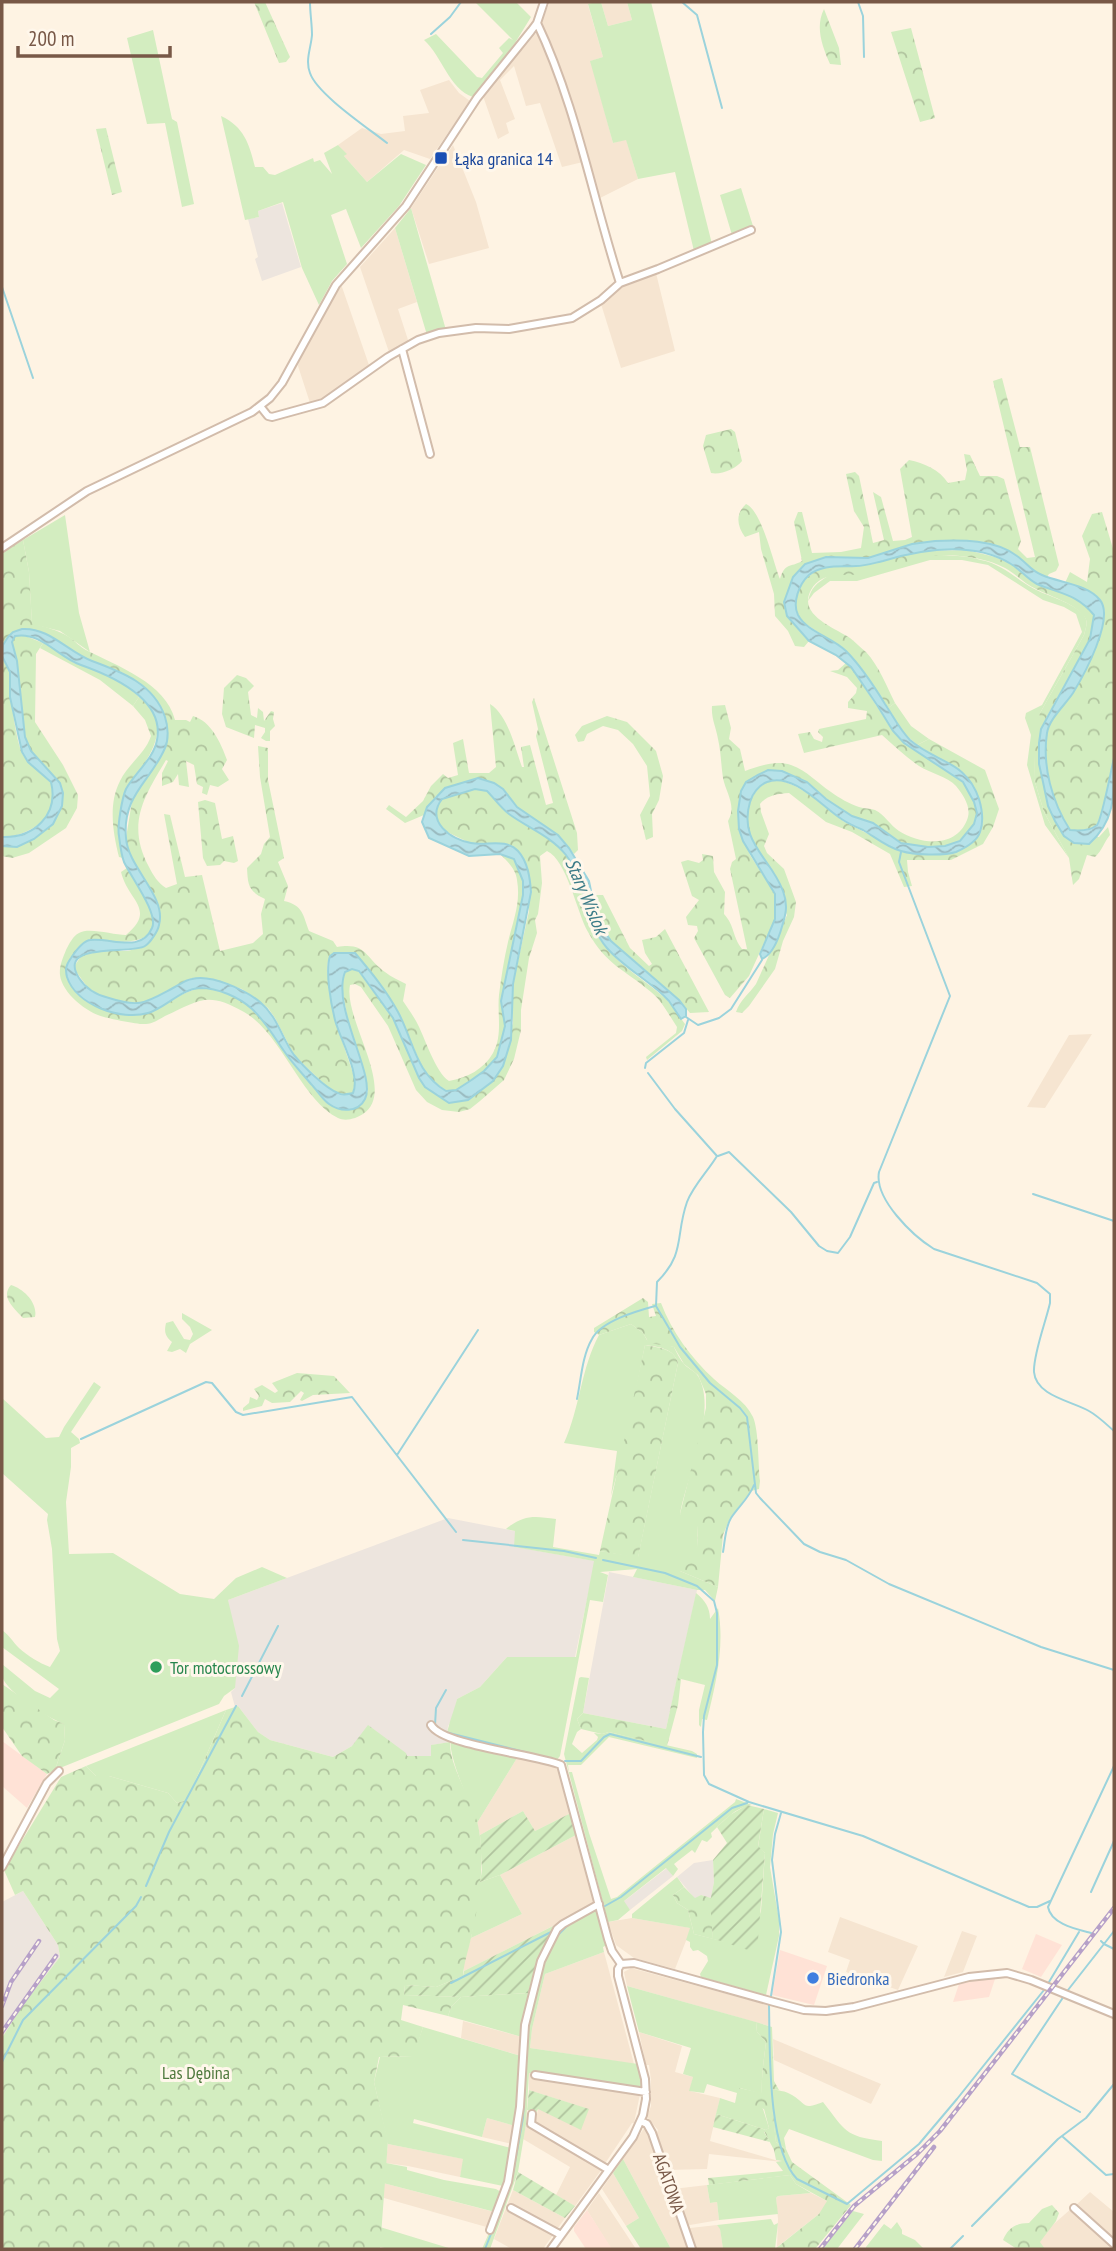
<svg xmlns="http://www.w3.org/2000/svg" width="1116" height="2251" font-family="'PT Sans Narrow',sans-serif">
<style>
.residential{fill:#f6e5d1}
.commercial{fill:#ffe2d6}
.industrial{fill:#ede5de}
.green{fill:#d3edc0}
.forest{fill:url(#forest-crowns)}
.garden{fill:url(#garden-furrows)}
.water{fill:url(#water-waves);stroke:#9bd3dc;stroke-width:2}
.lines{fill:none;stroke-linecap:round;stroke-linejoin:round}
.stream{stroke:#9bd3dc;stroke-width:2}
.minor-casing{stroke:#d2bcab;stroke-width:10}
.minor{stroke:#fff;stroke-width:6}
.rail-casing{stroke:#b6a0c8;stroke-width:4.5}
.rail{stroke:#fff7eb;stroke-width:2;stroke-dasharray:5;stroke-linecap:butt}
.transit-dot{fill:#1a4fb4;stroke:#fff7eb;stroke-width:2.5}
.leisure-dot{fill:#2e9e5b;stroke:#fff7eb;stroke-width:2.5}
.shop-dot{fill:#3f7fe0;stroke:#fff7eb;stroke-width:2.5}
.labels{text-anchor:middle;dominant-baseline:central;stroke-width:6;stroke-linejoin:round;paint-order:stroke}
.transit-label{font-size:18px;fill:#164399;stroke:#fff7eb;text-anchor:start}
.leisure-label{font-size:18px;fill:#27864d;stroke:#fff7eb;text-anchor:start}
.shop-label{font-size:18px;fill:#366cbe;stroke:#fff7eb;text-anchor:start}
.park-label{font-size:18px;fill:#4e793c;stroke:#fff7eb}
.street-label{font-size:18px;fill:#785847;stroke:#fff7eb}
.water-label{font-size:19px;font-style:italic;fill:#3b7b87;stroke:#fff7eb}
</style>
<defs>
<pattern id="forest-crowns" width="20" height="18" patternUnits="userSpaceOnUse" patternTransform="scale(1.75)"><rect width="20" height="18" fill="#d3edc0"/><path d="M2 6a3 3 0 1 1 6 0M12 15a3 3 0 1 1 6 0" fill="none" stroke="#b0c39e"/></pattern>
<pattern id="garden-furrows" width="10" height="10" patternUnits="userSpaceOnUse" patternTransform="scale(1.75)"><rect width="10" height="10" fill="#d3edc0"/><path d="M-1 1l2-2M0 10L10 0M9 11l2-2" fill="none" stroke="#b0c39e"/></pattern>
<pattern id="water-waves" width="16" height="10" patternUnits="userSpaceOnUse" patternTransform="scale(1.75)"><rect width="16" height="10" fill="#b6e2e9"/><path d="M0 5q4-4 8 0t8 0" fill="none" stroke="#99babf"/></pattern>
</defs>
<rect width="100%" height="100%" fill="#fef3e3"/>
<path class="residential" d="M550,2h46l-8,3 15,52 -12,4 22,82 13,-4 12,40 -40,20 -34,-120 -24,-55z
M601,2h26l5,18 -24,6z
M538,31l23,59 22,72 -21,5 -22,-64 -14,3 -12,-40 -14,14 15,39 -9,4 3,10 -11,6 -15,-43z
M449,80l10,13 11,8 -40,58 -26,-9 -37,32 -23,-26 2,-2 -8,-9 24,-17 19,6 24,-3 -2,-15 26,-3 -9,-23z
M453,145l23,57 13,46 -60,16 -18,-56z
M395,228l22,74 -19,7 11,34 -19,12 -30,-88z
M656,273l19,78 -54,17 -20,-64 19,-17z
M341,284l29,84 -44,30 -15,8 -13,-40 1,-7 32,-62z
M1092,1034l-47,74 -18,-1 42,-72z
M517,1758l36,8 6,5 12,42 -36,18 -12,-20 -43,24 -3,-12z
M576,1835l20,69 -132,67v-11l7,-22 51,-24 -22,-39z
M840,1917l78,29 -20,44 -52,-18 4,-12 -22,-8z
M632,1918l59,10 -16,41 -41,-11 -18,-13 -8,-23z
M962,1931l15,5 -14,36 -19,5z
M604,1952l30,112 -104,-16 2,-19 13,-55z
M631,1968l137,37 1,21 -142,-40 -3,-14z
M463,2021l59,16 -1,19 -60,-18z
M639,2032l43,14 -7,26 18,5 -3,14 30,7 -10,43 72,21 -73,-8 -2,15 -40,1 -11,-35 2,-5 -11,-13 4,-11v-26l-2,-15h-3z
M773,2039l108,45 -10,20 -97,-44z
M529,2073l64,9 47,12 -6,29h-2l-28,42 -69,-40 3,-16h50l-59,-19z
M487,2118l28,8 -3,18 -30,-7z
M526,2124l76,45 -27,37 -19,-11 14,-28 -47,-28z
M645,2127l2,1 42,121h-18l-48,-90z
M388,2144l76,15 -4,18 -52,-11 -22,-3z
M613,2173l26,45 -13,8 -24,-37z
M383,2183l115,30 -8,15 -106,-30z
M707,2185l3,18 7,-1 2,18 -29,5 -5,-2 -12,-34z
M513,2190l52,28 -22,31h-31l-18,-10z
M1090,2192l24,20v30l-39,-36z
M599,2193l37,56h-25l-24,-39z
M811,2193l16,8 -3,7 -5,6 -42,33 1,-28 -2,-21 2,-2z
M1072,2208l42,39v2h-76l-7,-5z
M717,2225l3,3 3,21h-28l-7,-17 2,-4z"/>
<path class="commercial" d="M2,1741l45,33 -20,34 -25,-22z
M1036,1934l26,11 -21,32 -19,-8z
M780,1950l47,16 -13,39 -42,-10z
M983,1979h12l-6,18 -36,5 6,-18z
M587,2210l25,39h-26l-12,-18v-4z"/>
<path class="industrial" d="M282,203l19,64 -39,14 -7,-22 3,-2 -10,-38 11,-2 -1,-6z
M448,1518l67,13v16l80,14 -20,96h-68l-27,30 -23,12 -4,19 -5,8 -1,11 3,5 -18,3 -1,11h-24l-55,-10 -19,11 -63,-17 -12,-8 -20,-26 -3,1 -4,-15 4,-4 -7,-88z
M609,1572l88,18 -31,139 -83,-16z
M713,1860l1,22 -3,16 -10,-3 -6,4 -18,-22 17,-14z
M667,1868l6,8 -43,34 -7,-8z
M23,1891l35,54 2,12 -38,49 -20,32v-136z"/>
<path class="green" d="M475,2h41l15,15 -16,26 -42,54c-24,-8 -31,-41 -49,-57l12,-6 41,43 5,1 21,-25 -4,-5 10,-10 4,2z
M596,2h5l7,24 24,-6 -5,-18h24l61,242 -18,7 -19,-79 -37,7 -12,-39 -13,3 -23,-82 13,-4 -15,-53z
M153,30l19,89 5,3 17,82 -12,3 -17,-84 -18,1 -20,-86z
M221,116c23,11 28,27 34,51h8l6,7 6,1 38,-17 1,4 6,-2 12,14 -8,-21 14,-8 9,9 -3,2 23,26 34,-28 25,11 -27,41 -38,42 -15,-39 -15,6 16,49 -15,17 -13,24 -17,-37 -19,-66 -25,9 1,6 -14,3z
M741,188l12,38 -21,9 -12,-40z
M411,208l35,122 -19,5 -32,-107z
M65,515l14,98 11,39 -30,-21 -28,-7 -3,-52 -6,-32z
M926,555c19,0 37,0 55,5 20,4 32,16 48,26 16,10 40,14 54,28 6,7 3,13 1,21l-44,78 -5,43 -1,23 10,33 25,46 -24,-33 -18,-60 4,-30 -6,-17 1,-5 16,-8 40,-73 -6,-18 -12,-7 -21,-7 -55,-35 -26,-5h-32l-73,21h-27l-16,12 -6,8c3,-14 9,-18 20,-25z
M43,643l12,5 19,15 25,8 30,17 10,9 -6,9 -33,-26 -60,-32z
M895,703l16,23 18,13 -12,6 -14,-13 -15,-24z
M182,1313l30,17 -22,14 -4,9 -6,-4 -8,3 -5,-1 5,-9c-7,-6 -8,-10 -6,-19l7,-2 11,18 6,1 3,-6 -3,-7 -8,-8z
M631,1324l12,9 4,7 27,7c3,6 6,13 11,18 4,4 10,6 13,11 20,34 -11,100 -18,138l18,11 -1,22 -17,24 38,16 -3,14 -10,-11h-8l-64,-13 4,-8 -37,3 8,3 -5,27 -13,-2 -30,156 -4,5 -109,-27c2,-12 7,-23 10,-35l23,-12 27,-30h69l18,-96 -80,-14 1,-16 -9,-2c18,-15 29,-13 50,-10l-3,28 46,8 1,-4 38,6 40,-194c-4,-15 -20,-16 -33,-18l-20,99 -14,52 6,-45 -53,-8c16,-35 17,-75 35,-108z
M94,1382l7,5 -30,45 8,7 1,4 -9,5v19l-5,35 3,52 44,-1 67,41 34,5 22,-21 26,-11 25,11 -59,22 11,46 -4,42 -11,8 -5,8 -164,66 10,-30 -1,-16c-16,-6 -58,-32 -62,-48 -1,-4 0,-8 0,-12l33,27 15,7 9,-9 -57,-42v-17c9,7 10,11 17,18 9,8 20,15 31,19l10,-16 -3,-12 -5,-90 -5,-29 1,-6 -46,-41v-75l44,40 13,-1 5,-10z
M696,1593c9,7 14,15 14,26l8,-11c7,38 -2,75 -11,112l-5,-1 -1,8 -2,-2v-15l6,-25 -28,-7z
M581,1677l8,1 -6,35 -6,6 4,10 -4,3 -5,12 10,9 15,-13 1,-3 -4,-4 8,1 7,-2 83,19 5,3v4l-88,-21 -28,28h-13l1,7h3l17,61 22,66 6,-2 118,-95 1,-3 16,6c-17,2 -29,17 -41,28l1,4 -5,5 -5,-2 -7,13 -3,-3 -18,14 4,5 -5,7 -7,-8 -42,33 6,9 -12,10 -10,2 -44,-168 15,-76z
M226,1710l-39,90 -10,3 -9,-10 -59,-17h-13l-10,-10z
M451,1740l66,18 -40,65c-6,-17 -30,-69 -26,-83z
M764,1809l14,4 -5,21 -3,33 9,53v16l-13,59 -65,-18 -1,-3 8,-13 -1,-5 -9,-6 -5,1 -3,-4v-5l-4,-2 4,-12 -58,-10v-4l45,-37 7,10 -11,8 4,8 11,7 6,24 40,10 25,-27 2,-6 4,-58 -7,-6z
M500,1875l22,39 -51,24 9,-56z
M594,1909l4,3 9,33 -4,2 1,5 -59,22 -13,55 -2,19 108,16 4,25 -113,-16 -3,51 -8,48 -28,77h-8l20,-46 8,-26 15,-136 10,-55 14,-42 14,-18z
M627,1986l129,36 1,10 9,10c-2,18 -5,34 -4,52l-22,-6 23,21 6,19 -3,2 -50,-16 4,-16 15,5 2,-10 -30,-9 -3,9 -15,-2 4,-14 -10,-3 8,-26 -52,-16z
M528,1993l-6,44 -74,-21 3,-9 10,-10z
M423,2027l98,29 -6,70 -28,-8 -5,19 -68,-18 -1,4 98,25 -5,32 -3,6 -43,-9 3,-18 -75,-15 -14,-62 6,-25 33,-1z
M769,2089c8,1 17,2 23,6 16,10 10,15 31,7 23,29 21,34 59,39v20l-9,-1 -84,-31 -5,9 2,11 -10,-7z
M623,2159l48,90h-30l-15,-23 13,-8 -26,-45z
M386,2163l21,4v3l37,10 52,9 5,3 -6,20 -112,-29z
M790,2175l6,9 15,9 -33,3 -2,2 2,16 -59,6 -2,-18 -7,1 -3,-18z
M853,2211l11,3 -27,35h-15z
M771,2219l3,6 4,-2 -3,26h-52l-3,-20 -3,-4z
M897,2222l5,8v4l13,6 9,9h-58v-2l18,-23 7,5z
M380,2227l72,22h-63l-9,-2z"/>
<path class="forest" d="M254,2h11l25,55 -4,5 -7,1z
M824,9l15,39 2,17 -11,-1c-8,-18 -15,-37 -6,-55z
M911,28l24,90 -15,4 -29,-90z
M106,128l16,64 -10,3 -16,-66z
M1002,378l18,69h10l29,118 -3,6 -7,3 -2,3 -92,-37 -43,4 -44,14 -12,1 -11,-2 -40,7 -12,13v47l16,17 -5,6 -9,-1 -7,-15 -13,-15 -1,-22 -13,-45 -2,-17 -14,5c-8,-11 -10,-23 1,-33 16,7 27,58 34,75 5,-17 10,-11 22,-18l-8,-39 4,-10h4l10,41 29,-1 20,-4 3,-21 -10,-16 -8,-37 9,-2 4,4 14,67 11,-3 -11,-48 8,5 12,44 12,-1 7,-3 -12,-68 9,-9c15,3 31,10 39,23l17,-3 2,-10 -3,-16 6,1 10,21h17l7,3 17,62 -3,8 9,9 8,-1 -42,-176z
M731,429l4,3 7,29c-6,8 -21,14 -31,12l-8,-27 3,-11z
M1102,512l12,40v206c-3,12 -12,61 -17,66 -7,7 -18,7 -27,6 -17,-27 -29,-66 -23,-98 2,-11 14,-22 20,-31 12,-17 47,-80 35,-99 -7,-12 -24,-15 -37,-19l5,-11 17,10 3,-23 -8,-23 10,-22z
M23,540l6,32 3,51c13,4 26,7 37,14 6,4 11,10 17,13 31,16 80,33 89,70h11l4,2 3,-6c18,5 28,27 34,44l-5,9 7,11 -11,7 -8,-2 -3,10 -5,-2 1,-6 -6,-3 -3,-19 -8,-4 3,26 -10,-2 -1,-11 -5,8 -11,4v-13l6,-12 -2,-1c-22,37 -40,64 -17,107 4,8 9,16 17,21l11,-4 -13,-70 6,1 15,62 17,-2 18,76 33,-8 10,-9 -2,-20 4,-15c-17,-8 -17,-14 -18,-31l14,-14 3,-10 6,-7 -10,-60 -2,-31 10,2v32l16,78 -6,4 10,24 -4,15c19,4 19,14 25,30l24,10 4,6c30,-5 28,11 48,25 6,5 14,8 21,12l-3,17c4,6 9,13 13,20 9,16 19,51 33,60 18,-3 35,-12 44,-28 10,-18 4,-38 6,-58 2,-17 5,-36 9,-53 5,-21 13,-39 9,-62 -1,-11 -10,-19 -17,-26l14,5 9,22v14l-22,106 4,25 -8,31 -13,14 -14,10 -14,9 -10,1 -20,-16 -28,-62 -43,-60h-22l-5,8 -1,8 8,51 20,59 -2,14 -8,2 -7,-1 -13,-9 -31,-30 -19,-37 -7,-10 -26,-19 -15,-5 -37,-5 -51,26 -15,-2 -27,-8 -9,-7 -13,-18v-5l7,-10 22,-4h24l17,-5 14,-20 -1,-24 -22,-35 -7,-14 -3,-15 7,-43 22,-30 11,-45 -43,-47 -35,-13 -48,-29 -27,1 -5,5 -6,15v-99z
M967,550l28,7 16,7 23,18 44,17 16,16 -4,24 -44,79 -7,46 9,42 16,30 35,1 9,-10 2,8c-6,7 -8,16 -15,22l-8,-2 -8,24 -6,6 -4,-27 -25,-46 -10,-33 1,-47 5,-19 44,-78c2,-8 5,-14 -1,-20 -10,-12 -33,-19 -47,-26 -11,-5 -20,-15 -31,-21 -16,-9 -39,-12 -57,-13 -32,0 -49,11 -78,18 -19,5 -47,-5 -59,17 -14,25 24,38 39,48 5,4 11,10 16,14 13,14 21,35 29,51l-7,5 -42,-57 -43,-29 -7,-10v-11l3,-11 5,-10 17,-13 38,-1 62,-15z
M23,635l20,8 -7,11 -1,68 28,43 15,30 -1,13 -11,20 -37,25 -17,5 -10,-2v-10l16,1 35,-23 9,-18 1,-13 -32,-42 -6,-14 -8,-76 -5,-19 3,-6z
M2,656c1,6 5,9 7,15 3,7 1,18 2,27 2,16 5,38 10,53 6,16 24,20 30,32 17,29 -24,55 -49,54z
M846,663l5,4 42,64 11,12 59,38 11,20 3,12 -3,11 -14,17 -15,5 -17,1 -27,-4 -28,-20 -21,-7 -26,-17 -19,-17 -25,-11 -14,-1 -22,12 -5,9 -2,38 11,26 25,39 1,11 -1,14 -26,57 -19,22 -5,-3 -31,-57 4,-7 -1,-5 -9,-1 -2,-8 13,-17 -7,-4 -11,-34 7,-2 11,3 4,-3 -1,-6 11,2 1,16 11,20 -1,22c11,12 8,22 18,35h5l-17,-80 2,-7 4,-3 -8,-38c9,-15 -2,-28 -5,-43 -2,-13 -2,-26 -5,-39 -2,-12 -7,-21 -6,-33l13,-1 6,23 -2,11 11,10 5,22c15,-5 30,-11 46,-6 17,6 26,18 40,27 8,6 19,12 28,15 5,2 11,1 16,3 10,5 15,15 24,21 22,14 57,17 68,-11 5,-12 -3,-24 -11,-34 -8,-9 -26,-13 -37,-20 -13,-9 -25,-20 -37,-31l-78,18 -6,-19 12,-2 4,7 8,3 1,-5 -5,-5 1,-3 47,-10 1,-8 -19,-3v-6l8,-9 1,-5 -10,-11 -17,-6 8,-1z
M237,675l9,3 8,8 -6,6 3,23 6,3 1,-10 5,4 1,9 7,-10 3,1 -1,7 2,7 -5,5v10h-4l-5,-3 4,-6v-4l-10,-3 -1,13 -28,-11 -4,-13 2,-26z
M139,697c33,27 15,53 -5,82 -3,4 -7,8 -9,14 -7,22 -6,42 -2,65l-4,-1c-6,-24 -11,-53 1,-76 8,-17 25,-27 31,-45l-6,-16 -12,-14z
M534,698l43,135 1,17 -4,4 -5,-6 -24,-22 -28,-19 -14,-18 -9,-6 -58,13 -12,19 -19,8 -19,-14 3,-4 17,12 17,-16 8,-15 12,-12 5,4 10,-3 -5,-32 10,-4 6,34h20l7,-6 -6,-63c18,11 25,44 32,63h2l-3,-20 9,-2 16,60 7,-2 -17,-67 2,-7 -6,-27z
M607,716l20,6 29,29 7,25 -4,24 -7,14 1,23 -7,3 -6,-25 10,-19 -3,-30 -14,-22 -15,-14 -15,-4 -16,8 -3,7 -6,1 -3,-7 7,-9z
M929,739l56,31 14,39 -6,18 -10,17 -32,16h-44l1,12 4,14 -8,1 -14,-33 -38,-22 -26,-10 -37,-29c-11,1 -22,2 -29,11l1,8 8,22 -5,12 3,7 17,16 12,33 -2,15 -11,24 -8,28 -26,37 -7,7 -6,-1c4,-12 13,-18 20,-28l31,-69 -30,-66 -8,-12 -1,-10 -1,-13 4,-15 8,-12 9,-5 12,-2 15,6 14,8 34,27 58,30 30,3 27,-3 15,-9 7,-8 2,-11 -4,-26 -12,-22 -49,-30z
M475,789l12,1c7,8 14,18 22,24 19,14 42,22 57,41 20,27 19,62 38,89 15,22 41,36 61,54 8,7 13,17 20,26l-3,7 -35,29 -1,-3 30,-24 1,-6c-8,-12 -15,-26 -26,-35 -27,-23 -44,-26 -63,-60 -11,-19 -21,-72 -41,-81l-7,5 2,27 -4,31 -3,6 2,13 -8,25 -8,52v20l-7,29 -10,21 -24,21 -10,8 -11,3 -17,-2 -15,-8 -11,-12 -28,-64 -27,-39 -6,-3 -5,1c-7,34 48,106 13,129 -6,4 -17,8 -25,4 -37,-18 -56,-84 -94,-106 -37,-21 -44,-12 -79,4 -5,3 -13,8 -19,8 -7,1 -34,-5 -42,-7 -17,-4 -42,-24 -44,-42 -1,-9 3,-17 6,-25 3,-6 7,-14 13,-17 10,-6 34,2 47,2 31,-26 2,-34 -5,-63l6,-4c7,13 17,25 23,38 20,44 -37,36 -62,34l-22,34 5,12 8,10 78,13 26,-15 15,-6 21,2 23,10 30,30 12,22 44,51 14,7 26,-18 -2,-14 -16,-47 -9,-48 4,-11 6,-3 7,2 35,47 26,60 6,9 24,16 44,-22 20,-58 -2,-26 2,-13 16,-73 -4,-49 -7,-11 -7,-6 -41,-2 -27,-13 -6,-11 -1,-9 6,-11z
M205,800l10,3 7,36 11,-3 5,25 -4,2 -10,-2 -4,4 -13,1 -4,-8 -5,-56z
M591,895h12l27,53 19,18 3,-2 -7,-11 -3,-13 14,-3 9,-8 44,83 -19,1 -11,-13 -68,-59 -14,-21z
M11,1285c13,4 27,18 24,32l-12,1c-9,-10 -23,-21 -12,-33z
M643,1298l5,4 1,15 7,-1 -4,-12 9,-1c11,29 30,55 53,76 13,12 31,21 39,38 6,14 5,47 7,64l-1,8 -8,2 -21,27 -7,17 -5,52 -38,-16v-11l6,-11 11,-2 1,-21 -12,-1 -6,-11 26,-106v-14l-8,-19 -14,-11 -10,-17 -25,-4 -6,-10 -12,-9 -32,11 -5,-3v-4z
M645,1345c14,3 29,3 33,18l-40,195 -38,-7z
M297,1373l37,3 16,17 -37,2 -11,6 -2,-1 4,-7 -3,-2 -11,11 -18,1 -7,-4 -3,7 -19,5v-3l6,-5 1,-6 7,3 2,-4 -5,-7 8,-4 13,8 3,-2 -6,-8z
M677,1678l4,1 -3,26 -11,41 -58,-14 -7,2 -21,-5 -4,-10 6,-6 83,16z
M2,1684l52,36 10,4 1,16 -10,30 -8,4 -25,-18 -20,-29z
M238,1706l20,26 12,8 63,17 19,-11 16,-21 38,28 1,3h24v-11l19,-3c-1,25 25,62 29,88 6,35 0,74 -8,108 -3,14 -7,24 -8,38l-27,11 -31,-2 -1,10 57,2 -10,10 -3,9 -45,-11 -2,15 22,7 -9,29 -35,1 -5,25 14,59 -8,108h-378v-211l20,-32 38,-49 -2,-12 -35,-54 -8,4 -11,-25 57,-93 25,-11 10,10h13l59,17 9,10 10,-3 39,-90z
M684,1887l11,11 6,-3 10,3 2,41 -19,-5 -6,-24 -11,-7 -4,-8z
M756,2022l16,5 2,54 5,9 -9,-1 6,53 10,7 6,13 59,43 -36,44h-40l44,-35 8,-13 -31,-17 -6,-9 -81,10 -1,-7 75,-7 -7,-9 6,-1 -6,-1 -2,-10 -10,-19 5,-3 -5,-19 -19,-5 1,-4 -7,-12 23,5c-1,-17 2,-33 4,-51l-9,-10z
M1052,2205l7,8 -3,8 -16,21 5,7h-28l-14,-9c5,-12 13,-17 26,-17l13,-14z"/>
<path class="garden" d="M747,1805l17,4 -6,37 7,7 -8,99c-16,-3 -28,-9 -44,-13l-3,-37 4,-20 -1,-22 14,-17 -10,-16 13,-12z
M523,1811l12,20 36,-18 5,22 -76,40 -20,7 2,-12 -2,-35z
M553,1926l-18,42 -7,25 -67,4 -57,-2 1,-10 31,2 27,-11 1,-5z
M529,2090l60,19 -8,21 -43,-21 -2,4 -9,-3z
M716,2114l50,16 -2,2 6,10 -57,-15z
M518,2172l57,34 -10,12 -52,-28z"/>
<path class="water" d="M935,541c26,-1 60,-2 82,15 10,7 14,15 25,19 18,8 45,9 58,25 15,18 -16,75 -27,93 -8,12 -24,26 -26,40 -5,33 5,69 23,97 9,1 20,1 27,-5 5,-6 14,-55 17,-67 0,36 2,62 -25,86l-15,-1 -10,-7 -9,-15 -7,-15 -5,-24 -4,-18v-21l2,-14 6,-11 43,-79 4,-24c-17,-21 -33,-21 -57,-31 -10,-5 -16,-14 -26,-20 -38,-23 -88,-15 -128,-3 -9,2 -18,5 -27,5 -16,1 -34,-2 -47,9 -10,9 -17,28 -11,40 9,17 34,22 48,36 15,15 28,35 39,53 8,12 15,26 25,36 26,23 56,20 69,59 3,10 5,22 1,33 -3,10 -15,16 -24,20 -13,4 -42,3 -55,-1 -13,-3 -26,-14 -38,-21 -7,-3 -14,-6 -20,-10 -20,-12 -49,-48 -76,-38 -8,3 -15,12 -17,20 -12,40 21,56 33,89 6,16 2,26 -3,42 -3,9 -9,22 -18,26l-2,-5 15,-35v-25l-32,-53 -4,-12 -1,-18 3,-20 5,-9 12,-7 10,-5 14,1 25,11 19,17 26,17 21,7 28,20 27,4 17,-1 15,-5 14,-17 3,-11 -3,-11 -11,-20 -59,-39 -11,-12 -16,-26 -26,-38 -15,-12 -27,-14 -22,-25 -3,-14 9,-25 12,-13 21,-7 42,1 44,-14z
M22,629c27,-2 46,23 70,32 30,11 62,23 73,56 3,9 4,22 0,31 -14,33 -43,47 -39,90 2,30 41,58 33,87 -1,6 -9,18 -14,21 -14,9 -89,-5 -66,32 7,11 17,17 30,20 31,10 36,5 64,-10 6,-3 12,-8 19,-9 20,-5 53,11 68,23 18,15 21,35 34,53 9,11 31,33 44,38 5,3 10,1 15,0 8,-18 -13,-54 -18,-73 -4,-16 -10,-49 -5,-64l4,-3h21c16,19 31,37 43,59 16,30 17,60 48,79l10,-1 14,-9 14,-10 13,-14 8,-31 -4,-25 22,-106v-14l-9,-22 -14,-5 -31,2 -40,-18 -7,-16 5,-15 18,-19 33,-10 16,5 9,6 14,18 41,28 11,13 20,33 8,39 14,21 68,59 7,9v7l-5,3c-4,-6 -8,-12 -12,-18 -18,-20 -44,-32 -62,-53 -23,-27 -20,-65 -41,-93 -15,-19 -38,-27 -57,-41 -8,-6 -15,-16 -22,-23l-12,-2 -33,10c-17,22 9,41 29,44 16,3 35,-5 47,8 10,11 12,27 13,41l-18,92 -2,56 -8,26 -10,15 -25,19 -19,3 -24,-16 -6,-9 -26,-60 -34,-47 -7,-2 -7,3c-14,36 32,104 20,127 -7,14 -25,13 -36,5 -7,-5 -12,-14 -18,-20 -9,-11 -19,-21 -27,-33 -10,-14 -18,-29 -32,-42 -13,-12 -34,-21 -52,-21 -19,1 -35,20 -52,25 -27,8 -72,-8 -81,-36 -2,-8 -1,-12 4,-19 4,-6 11,-17 19,-18 20,-3 51,14 62,-12 7,-14 -21,-51 -28,-66 -3,-8 -4,-18 -5,-26 -2,-9 3,-38 7,-47 9,-16 28,-31 31,-49 8,-41 -45,-64 -76,-75 -22,-7 -40,-34 -66,-29l-3,6 5,19 8,76 6,14 29,32 3,10 -1,13 -9,18 -19,15 -17,8 -15,-1v-9c32,1 57,-22 49,-55l-23,-20 -6,-10 -12,-55v-25l-8,-16 1,-11 5,-8 5,-5z"/>
<g class="lines">
<path class="stream" d="M310,2c0,11 2,22 2,33 -1,13 -7,25 -2,38 7,21 58,55 77,70
M682,2l15,13 25,93
M858,2l5,14 1,41
M431,34l19,-17 11,-15
M2,287l31,91
M901,852l-2,10 51,134 -71,176c-5,27 34,64 55,77l103,34 13,11v9c-4,18 -17,52 -16,69 2,24 38,29 55,39 9,5 17,13 25,20
M686,1017l12,8 21,-7 12,-9 31,-49
M645,1068l1,-5 38,-30 4,-13
M648,1073l27,36 42,47c-9,15 -24,30 -30,46 -12,34 -1,51 -30,80l-1,24 24,41 30,36 30,25 7,9 9,76 4,5 44,46 16,8 26,8 43,24 152,63 73,23
M718,1156l11,-4 62,60 28,34 8,5 11,2 12,-16 24,-54 3,-1
M1033,1194l81,27
M577,1399c4,-19 5,-43 15,-60 9,-18 45,-28 63,-33
M81,1439l125,-57 6,1 24,29 7,3 109,-18 104,135
M397,1455l81,-125
M463,1540l101,11 32,7
M723,1552c2,-11 2,-24 8,-34 8,-12 18,-20 23,-33
M603,1560l62,13 32,13 17,15 3,12v52l-13,51 -1,16 1,43 5,9 40,18 114,34 166,71h8l13,-6
M242,1696l36,-70
M435,1725l1,-17 10,-18
M445,1732l111,28
M565,1761h16l23,-24 6,-3 91,23
M146,1886l23,-54 67,-126
M1091,1892l23,-51
M605,1906l16,-9 111,-89 15,-5
M1114,1931l-10,13 10,5
M1091,1933c-15,-4 -40,-9 -43,-26l66,-141
M556,1937l12,-12 27,-15
M1049,1982l30,-50
M451,1983l100,-51
M771,1996l10,-64 -9,-72 3,-26 6,-21
M769,2004c1,43 -2,144 28,175l50,25 72,-60 38,-45 87,-109
M2,2062l21,-42 113,-114 5,-9
M1080,2112l-68,-38 56,-84 36,-46 -3,-3
M1063,2137l43,38 8,-1
M513,2173l10,-55 2,-40
M972,2226l86,-87 28,-21 28,-34
M485,2249l23,-58
M950,2249l13,-13"/>
<defs>
<path id="minor" d="M537,23c39,82 55,173 83,260
M402,349l28,105
M260,406l8,10 4,1 51,-14 65,-46 30,-17 21,-7 37,-5 33,1 63,-11 29,-18 19,-17 38,-14 93,-39
M2,548l85,-57 165,-79 18,-14 12,-15 54,-98 70,-79 71,-108 54,-67 6,-8 7,-21
M431,1725c12,21 104,29 130,40l47,174 4,12 9,13 -3,5v7l27,103 1,20 -3,16 -10,22 -82,112
M2,1867l45,-84 12,-12
M621,1964l13,-1 140,39 30,8 22,1 28,-4 115,-30 38,-4 24,7 83,34
M535,2075l111,17
M532,2114l-1,10 78,46
M641,2121l6,3 5,9 40,116
M511,2208l50,27
M1074,2208l40,36
M490,2230l18,-48 12,-75 5,-82 16,-64 16,-32 6,-5 36,-20"/>
</defs>
<use href="#minor" class="minor-casing"/>
<use href="#minor" class="minor"/>
<defs>
<path id="rail" d="M2,2006l9,-24 28,-41
M2,2032l54,-76
M820,2249l34,-43 63,-52 23,-23 174,-223
M855,2249l79,-102"/>
</defs>
<use href="#rail" class="rail-casing"/>
<use href="#rail" class="rail"/>
</g>
<rect class="transit-dot" x="434" y="151" width="14" height="14" rx="3.5"/>
<circle class="leisure-dot" cx="156" cy="1667" r="7"/>
<circle class="shop-dot" cx="813" cy="1978" r="7"/>
<g class="labels">
<g class="transit-label">
<text x="455" y="158">Łąka granica 14</text>
</g>
<g class="leisure-label">
<text x="170" y="1667">Tor motocrossowy</text>
</g>
<g class="shop-label">
<text x="827" y="1978">Biedronka</text>
</g>
<g class="park-label">
<text x="196" y="2072">Las Dębina</text>
</g>
<g class="street-label">
<text transform="translate(669 2183) rotate(71)">AGATOWA</text>
</g>
<g class="water-label">
<text transform="translate(587 896) rotate(67)">Stary Wislok</text>
</g>
</g>
<rect width="1116" height="2251" fill="none" stroke="#785847" stroke-width="7"/>
<path d="M18 46v10h152v-10" fill="none" stroke="#785847" stroke-width="3.5"/>
<text x="28" y="46" font-size="21" fill="#785847" stroke="#fff7eb" stroke-width="5" paint-order="stroke">200 m</text>
</svg>
